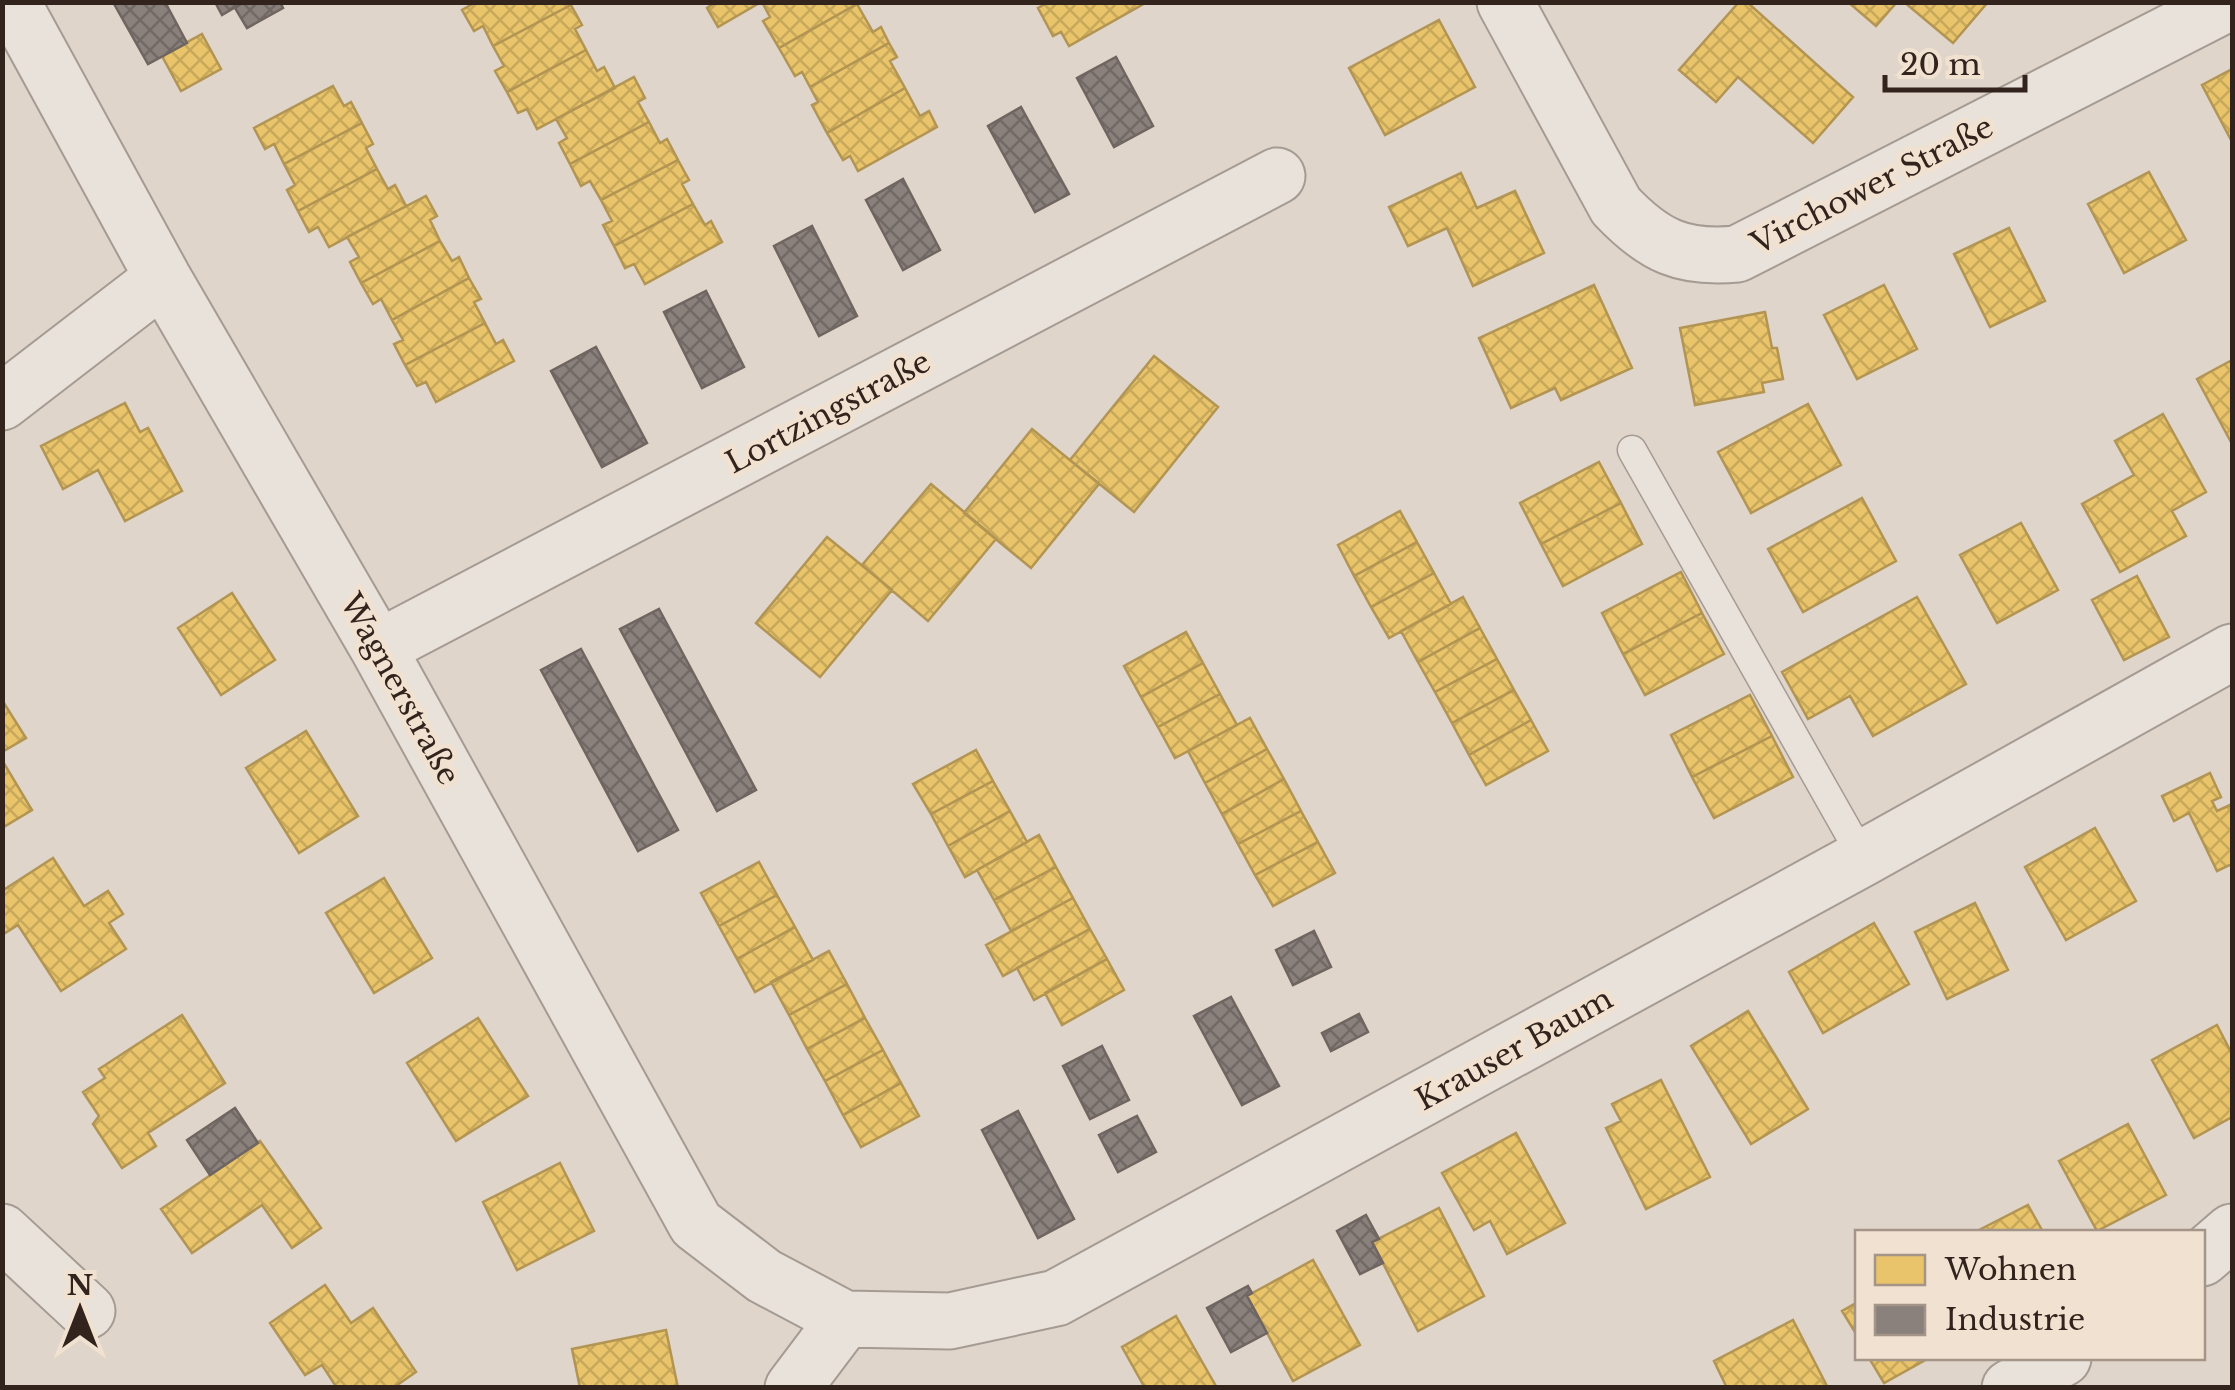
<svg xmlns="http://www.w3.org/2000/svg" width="2235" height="1390" font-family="'Libre Baskerville',serif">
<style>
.homes{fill:url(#homes-cross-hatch);stroke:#b29453;stroke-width:2.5}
.industry{fill:url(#industry-cross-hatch);stroke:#706560;stroke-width:2.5}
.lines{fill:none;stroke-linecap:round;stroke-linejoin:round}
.lane-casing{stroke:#a59b93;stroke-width:31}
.street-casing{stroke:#a59b93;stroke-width:59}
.lane{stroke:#e8e2db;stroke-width:28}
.street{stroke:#e8e2db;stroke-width:55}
.labels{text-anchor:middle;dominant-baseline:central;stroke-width:10;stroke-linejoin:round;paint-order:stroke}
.street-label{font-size:30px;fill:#32231d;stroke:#f1e1d0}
</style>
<defs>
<pattern id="homes-cross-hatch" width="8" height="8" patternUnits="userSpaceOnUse" patternTransform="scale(2.5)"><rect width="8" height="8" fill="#e9c46a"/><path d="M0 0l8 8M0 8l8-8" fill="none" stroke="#c8a85b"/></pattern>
<pattern id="industry-cross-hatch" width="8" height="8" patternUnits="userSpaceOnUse" patternTransform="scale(2.5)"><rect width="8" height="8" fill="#8a817c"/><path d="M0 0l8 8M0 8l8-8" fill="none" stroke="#716965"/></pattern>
</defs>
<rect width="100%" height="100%" fill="#e0d5ca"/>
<path class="homes" d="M476,2h94l1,3 -78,41 -10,-20 -9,5 -12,-21z
M716,2h45l-43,25 -11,-19z
M762,2h94l1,2 -78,44 -16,-27 7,-4z
M1049,2h98l-78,44 -8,-14 -8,4 -15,-28z
M1739,2h8l106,95 -40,46 -75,-66 -22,25 -37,-32z
M1848,2h49l-21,24z
M1904,2h84l-35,41z
M857,4l16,28 8,-5 8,16 -79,44 -8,-15 -7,4 -16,-28z
M571,5l11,20 -7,4 11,21 -79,42 -12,-21 9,-5 -11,-20z
M1439,20l36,67 -90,48 -36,-67z
M202,34l19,35 -40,22 -19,-35z
M889,43l8,14 -7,4 15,27 -78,45 -15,-28 6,-3 -8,-15z
M586,50l11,21 7,-4 11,21 -78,41 -10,-20 -9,4 -11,-21z
M2232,69v73l-30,-57z
M634,77l11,21 -7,4 11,20 -79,42 -11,-21 8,-5 -11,-19z
M333,86l11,20 7,-4 11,21 -78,41 -10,-20 -9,5 -11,-21z
M905,88l15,28 9,-5 8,16 -79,44 -8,-15 -7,4 -16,-27z
M649,122l11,21 7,-4 11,21 -77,40 -11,-19 -9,5 -11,-22z
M362,123l11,21 -7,4 11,21 -79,42 -11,-21 8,-5 -11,-21z
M678,160l11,20 -7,4 11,20 -79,42 -11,-21 9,-4 -11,-21z
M377,169l11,20 7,-4 11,21 -77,41 -11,-20 -9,5 -11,-21z
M2149,172l37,68 -62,33 -36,-69z
M1461,173l16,35 38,-17 29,62 -71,33 -26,-58 -39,18 -19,-39z
M426,196l11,20 -7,4 10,21 -79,42 -11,-21 9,-5 -12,-20z
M693,204l12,21 6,-4 11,21 -77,42 -11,-20 -9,4 -11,-22z
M2009,228l36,73 -55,26 -36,-73z
M440,241l12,20 7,-4 10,21 -77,42 -11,-21 -8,5 -12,-21z
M469,278l12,21 -7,3 11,21 -80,42 -11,-21 9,-4 -11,-20z
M1594,285l38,83 -71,32 -6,-12 -44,20 -32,-70z
M1884,285l33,64 -60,30 -33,-64z
M1765,312l7,36h5l6,31 -21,4 2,9 -69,13 -15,-77z
M485,323l11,21 7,-4 11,21 -78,41 -10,-20 -9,4 -12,-21z
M1154,356l64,51 -84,105 -64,-52z
M2232,360v84l-35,-65z
M125,403l15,29 8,-4 34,63 -57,30 -27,-51 -35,19 -22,-43z
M1808,404l33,61 -90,48 -33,-61z
M2163,414l43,78 -34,19 14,25 -66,36 -38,-68 52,-29 -19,-34z
M1032,429l67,55 -68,84 -67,-55z
M1599,462l22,41 -80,41 -21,-41z
M931,484l65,55 -68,82 -66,-56z
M1862,498l34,63 -93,51 -35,-63z
M1621,503l21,41 -79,42 -22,-42z
M1400,511l17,31 -63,34 -16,-31z
M2021,523l37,67 -61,33 -37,-68z
M827,537l65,53 -72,87 -64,-54z
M1417,542l17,31 -63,34 -17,-31z
M1681,572l21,41 -79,41 -21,-41z
M1434,573l17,31 -62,34 -18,-31z
M2137,576l32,61 -45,23 -32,-60z
M232,593l43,67 -54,35 -43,-67z
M1463,597l17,31 -62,34 -17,-31z
M1917,597l49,87 -93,52 -23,-40 -42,23 -26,-47z
M1702,613l22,41 -79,41 -22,-41z
M1480,628l17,31 -62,33 -17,-30z
M1186,632l17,31 -62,34 -17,-31z
M1497,659l17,31 -62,33 -17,-31z
M1203,663l17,31 -62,33 -17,-30z
M1514,690l17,30 -62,35 -17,-32z
M1220,694l17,31 -62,33 -17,-31z
M1750,695l22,41 -80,41 -21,-42z
M2,700l24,38 -24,14z
M1250,718l17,31 -62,34 -17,-32z
M1531,720l17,31 -62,34 -17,-30z
M306,731l52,85 -59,37 -53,-85z
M1772,736l21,41 -79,41 -22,-41z
M1267,749l17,30 -62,35 -17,-31z
M976,750l17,31 -62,33 -18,-30z
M2,760l30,50 -30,18z
M2210,773l11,24 -9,4 5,10 13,-6 2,5v54l-15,7 -28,-58 -15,8 -12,-25z
M1284,779l17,32 -63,33 -16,-30z
M993,781l17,30 -62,35 -17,-32z
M1010,811l17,31 -62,35 -17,-31z
M1301,811l17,31 -63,33 -17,-31z
M2095,828l41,73 -70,39 -41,-73z
M1039,835l17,32 -62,33 -17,-30z
M1318,842l17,31 -62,33 -18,-31z
M53,858l31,48 24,-15 15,23 -14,9 17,26 -65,42 -43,-66 -16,10v-44z
M759,862l18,33 -58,31 -18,-33z
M1056,867l17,31 -62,33 -17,-31z
M384,878l48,80 -58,35 -48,-80z
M777,895l18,32 -58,32 -18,-33z
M1073,898l17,31 -87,47 -17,-31z
M1975,903l33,67 -61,29 -32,-67z
M1874,923l35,61 -86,49 -34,-61z
M795,927l18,33 -58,32 -18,-33z
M1090,929l17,30 -73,41 -17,-32z
M829,951l18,33 -58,31 -18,-33z
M1107,959l17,31 -62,35 -17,-32z
M847,984l18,34 -58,31 -18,-34z
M1748,1011l60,98 -57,35 -60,-98z
M182,1015l43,68 -77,50 8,13 -34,22 -29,-44 6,-8 -16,-24 22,-14 -6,-9z
M478,1018l50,78 -72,45 -49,-78z
M865,1018l18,32 -58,31 -18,-32z
M2217,1025l15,29v63l-38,21 -42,-78z
M883,1050l18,33 -58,32 -18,-34z
M1661,1080l49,97 -64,32 -40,-81 15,-7 -9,-17z
M901,1083l18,33 -58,31 -18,-32z
M2128,1124l38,71 -69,36 -38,-70z
M1516,1133l49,90 -58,31 -17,-33 -16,9 -32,-57z
M260,1141l61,87 -29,20 -30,-43 -70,48 -31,-44z
M560,1163l34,68 -77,39 -34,-68z
M2028,1205l15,27h-68z
M1439,1208l45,88 -66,35 -46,-89z
M1313,1260l47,85 -67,36 -46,-85z
M325,1285l26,38 22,-15 43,64 -23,16h-56l-15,-23 -17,10 -35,-52z
M1858,1302v35l-16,-26z
M1176,1316l41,72h-72l-23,-41z
M1793,1320l35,68h-101l-13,-27z
M666,1330l12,58h-98l-8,-39z
M1869,1358h60l-45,25z"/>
<path class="industry" d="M113,2h52l22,41 -39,21z
M215,2h29l-22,13z
M244,2h36l3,6 -36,20 -12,-20z
M1116,57l37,69 -39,21 -37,-69z
M1021,107l48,87 -34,18 -47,-86z
M903,179l37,71 -37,20 -37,-70z
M812,226l45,90 -38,20 -45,-90z
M706,291l38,76 -42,21 -38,-76z
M596,347l51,96 -45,24 -51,-96z
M659,609l97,181 -39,21 -97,-182z
M581,649l97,181 -40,21 -97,-181z
M1314,931l17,36 -38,18 -17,-35z
M1231,997l48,89 -37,19 -48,-89z
M1359,1014l9,18 -37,19 -9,-18z
M1102,1046l27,54 -39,19 -27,-53z
M235,1108l23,35 -48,32 -23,-35z
M1018,1111l56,108 -36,19 -56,-108z
M1137,1116l19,36 -38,20 -19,-37z
M1366,1215l13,24 -7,3 11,21 -23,11 -23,-43z
M1248,1286l4,7 -5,3 20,37 -36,19 -24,-44z"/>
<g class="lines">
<defs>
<path id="lane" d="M1632,450l231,408"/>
<path id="street" d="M12,2l151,276 215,370 318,576 68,52 81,43 105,2 106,-23 807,-440 369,-206
M1505,2l111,204c38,40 66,53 121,48l493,-252
M2,402l161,-124
M378,648l899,-472
M2,1232l85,79
M2202,1258l30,-26
M793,1388l52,-69
M2010,1388l53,-30"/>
</defs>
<use href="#lane" class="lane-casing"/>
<use href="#street" class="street-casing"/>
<use href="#lane" class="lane"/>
<use href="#street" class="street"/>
</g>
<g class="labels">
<g class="street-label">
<text transform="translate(1872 185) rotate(-27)">Virchower Straße</text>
<text transform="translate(828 412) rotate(-28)">Lortzingstraße</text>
<text transform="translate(400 689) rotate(61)">Wagnerstraße</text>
<text transform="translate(1514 1049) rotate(-29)">Krauser Baum</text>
</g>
</g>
<rect width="2235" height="1390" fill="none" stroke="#32231d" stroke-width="10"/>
<rect x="1855" y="1230" width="350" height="130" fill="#f1e1d0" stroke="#a59588" stroke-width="2.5"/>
<rect x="1875" y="1255" width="50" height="30" fill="#e9c46a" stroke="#a59588" stroke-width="2.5"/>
<text x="1945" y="1280" font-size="30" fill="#32231d">Wohnen</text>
<rect x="1875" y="1305" width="50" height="30" fill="#8a817c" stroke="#a59588" stroke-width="2.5"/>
<text x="1945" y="1330" font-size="30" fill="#32231d">Industrie</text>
<g transform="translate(80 1310)" stroke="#f1e1d0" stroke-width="8" paint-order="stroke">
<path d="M0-8L18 38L0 25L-18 38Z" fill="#32231d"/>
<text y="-15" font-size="28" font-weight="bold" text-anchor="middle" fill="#32231d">N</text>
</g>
<path d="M1885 75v15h140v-15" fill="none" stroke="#32231d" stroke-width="5"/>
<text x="1900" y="75" font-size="30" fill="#32231d" stroke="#f1e1d0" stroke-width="8" paint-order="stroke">20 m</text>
</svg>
